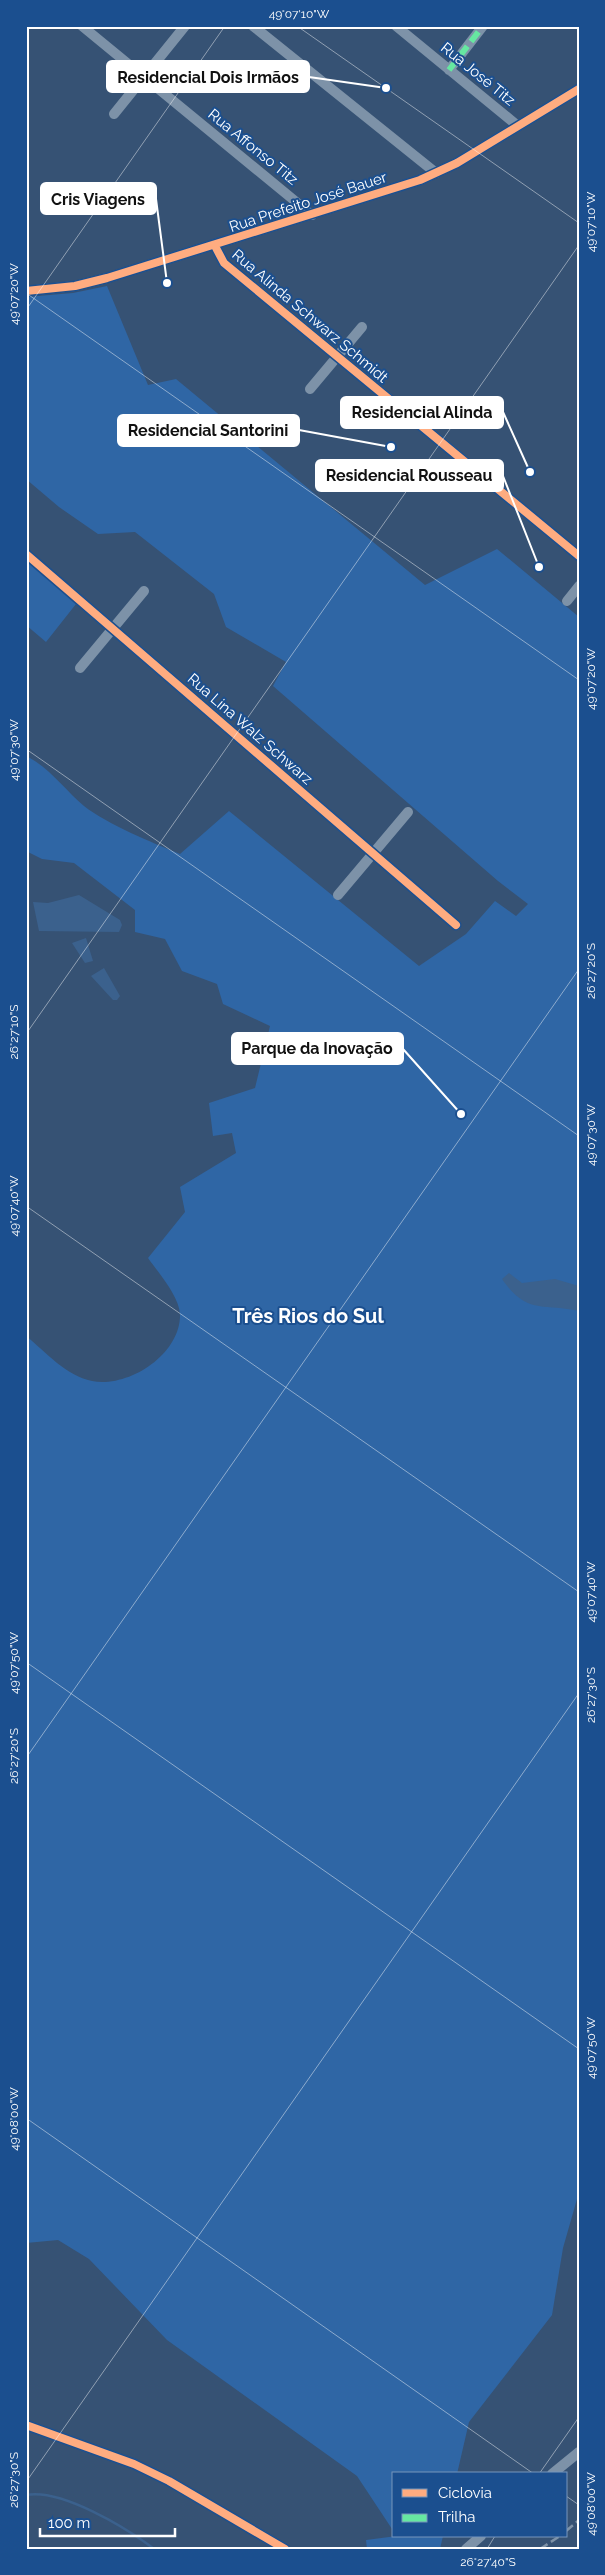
<svg xmlns="http://www.w3.org/2000/svg" width="605" height="2575" font-family="Raleway,sans-serif">
<style>
.green{fill:#2f66a5}
.water{fill:#3b618d}
.lines{fill:none;stroke-linecap:round;stroke-linejoin:round}
.stream{stroke:#3b618d;stroke-width:2.5}
.minor{stroke:#7d92a8;stroke-width:10}
.rail{stroke:#7e92a7;stroke-width:2.5;stroke-dasharray:9 4;stroke-linecap:butt}
.quiet{stroke:#66e7a1;stroke-width:6;stroke-dasharray:12 6;stroke-linecap:butt}
.cycleway-casing{stroke:#1b4f8f;stroke-width:11}
.cycleway{stroke:#ffac80;stroke-width:8}
.ticks{fill:none;stroke:#fff;stroke-width:1;stroke-opacity:0.45}
.labels{text-anchor:middle;dominant-baseline:central;stroke-width:4;stroke-linejoin:round;paint-order:stroke}
.street-label{font-size:15px;fill:#fff;stroke:#1b4f8f}
.district-label{font-size:20px;font-weight:bold;fill:#fff;stroke:#1b4f8f}
.leader{fill:none;stroke:#fff;stroke-width:2}
.callout-dot{fill:#fff;stroke:#1b4f8f;stroke-width:2}
.callout{fill:#fff;stroke:#fff;stroke-width:2}
.callout-label{font-size:16px;text-anchor:middle;font-weight:bold;fill:#111}
.neatline{fill:none;stroke:#fff;stroke-width:2}
.ticks-label{font-size:12px;text-anchor:middle;fill:#fff}
</style>
<rect width="100%" height="100%" fill="#365274"/>
<path class="green" d="M107,286l41,99 28,-6 249,206 72,-36 82,68v1575l-16,56 -11,67 -83,107 -12,52h-63v58l-37,-56 -190,-136 -78,-81 -31,-19 -32,3v-907c20,16 40,40 66,45 37,7 89,-27 88,-67 -1,-18 -22,-42 -32,-56l37,-46 -5,-25 56,-34 -4,-20 -19,3 -4,-33 46,-15 15,-62 -47,-22 -6,-20 -35,-13 -17,-32 -30,-7v-22l-61,-47 -32,-4 -16,-8v-95c23,11 39,34 58,50 23,18 69,37 96,48l49,-43 190,155 47,-32 29,-33 21,15 12,-12 -30,-23 -225,-195 13,-24 -60,-35 -12,-33 -79,-62 -37,2 -39,-27 -33,-28v-182l47,-4z
M28,560l48,44 -30,38 -20,-17z
M397,2536h46l-3,13h-73l-1,-9z"/>
<path class="water" d="M79,895l41,25 2,5 -3,7 -80,-1 -6,-29 15,1z
M86,938l7,23 -8,2 -13,-20z
M104,968l16,28 -3,4h-4l-22,-24z
M509,1273l13,10 33,-4 24,7v25c-37,-8 -52,4 -77,-32z"/>
<g class="lines">
<path class="stream" d="M26,2495c35,-7 101,33 128,54"/>
<path class="minor" d="M82,26l230,189
M253,26l183,147
M396,26l122,100
M449,70l34,-44
M114,114l71,-88
M215,246l9,17 355,293
M26,291l49,-5 32,-8 313,-98 37,-17 122,-74
M310,389l52,-62
M26,554l430,371
M567,601l12,-15
M80,668l64,-77
M338,895l70,-83
M26,2425l108,39 35,17 116,68
M552,2474l27,-22
M466,2549l15,-13"/>
<path class="rail" d="M566,2531l13,-11
M540,2549l20,-13"/>
<path class="quiet" d="M449,70l34,-44"/>
<defs>
<path id="cycleway" d="M215,246l9,17 355,293
M26,291l49,-5 32,-8 313,-98 37,-17 122,-74
M26,554l430,371
M26,2425l108,39 35,17 116,68"/>
</defs>
<use href="#cycleway" class="cycleway-casing"/>
<use href="#cycleway" class="cycleway"/>
</g>
<path class="ticks" d="M297,26l282,197M26,293l553,387M26,310l199,-284M26,749l553,387M26,1034l553,-789M26,1206l553,386M26,1662l553,387M26,1758l553,-789M26,2118l508,356M539,2474l40,-57M26,2482l553,-789M566,2496l13,9M487,2549l8,-13"/>
<g class="labels">
<g class="street-label">
<text transform="translate(478 74) rotate(39)">Rua José Titz</text>
<text transform="translate(253 147) rotate(39)">Rua Affonso Titz</text>
<text transform="translate(308 202) rotate(-18)">Rua Prefeito José Bauer</text>
<text transform="translate(310 316) rotate(40)">Rua Alinda Schwarz Schmidt</text>
<text transform="translate(250 729) rotate(41)">Rua Lina Walz Schwarz</text>
</g>
<g class="district-label">
<text x="308" y="1316">Três Rios do Sul</text>
</g>
</g>
<path class="leader" d="M386 88L309 77M167 283L156 199M530 472L503 412M391 447L299 430M539 567L503 476M461 1114L403 1049"/>
<g class="callout-dot">
<circle cx="386" cy="88" r="5"/>
<circle cx="167" cy="283" r="5"/>
<circle cx="530" cy="472" r="5"/>
<circle cx="391" cy="447" r="5"/>
<circle cx="539" cy="567" r="5"/>
<circle cx="461" cy="1114" r="5"/>
</g>
<g class="callout">
<rect x="107" y="61" width="202" height="31" rx="5"/>
<rect x="41" y="183" width="115" height="31" rx="5"/>
<rect x="341" y="397" width="162" height="31" rx="5"/>
<rect x="118" y="415" width="181" height="31" rx="5"/>
<rect x="316" y="460" width="187" height="31" rx="5"/>
<rect x="232" y="1033" width="171" height="31" rx="5"/>
</g>
<g class="callout-label">
<text x="208" y="83">Residencial Dois Irmãos</text>
<text x="98" y="205">Cris Viagens</text>
<text x="422" y="418">Residencial Alinda</text>
<text x="208" y="436">Residencial Santorini</text>
<text x="409" y="481">Residencial Rousseau</text>
<text x="317" y="1054">Parque da Inovação</text>
</g>
<rect width="605" height="2575" fill="none" stroke="#1b4f8f" stroke-width="55"/>
<rect x="392" y="2472" width="175" height="65" fill="#1b4f8f" stroke="#7695bc"/>
<rect x="402" y="2489" width="25" height="8" fill="#ffac80" stroke="#7695bc"/>
<text x="438" y="2498" font-size="15" fill="#ffffff">Ciclovia</text>
<rect x="402" y="2514" width="25" height="8" fill="#66e7a1" stroke="#7695bc"/>
<text x="438" y="2522" font-size="15" fill="#ffffff">Trilha</text>
<path d="M40 2528v8h135v-8" fill="none" stroke="#ffffff" stroke-width="2.5"/>
<text x="48" y="2528" font-size="15" fill="#ffffff" stroke="#1b4f8f" stroke-width="4" paint-order="stroke">100 m</text>
<rect x="28" y="28" width="550" height="2520" class="neatline"/>
<g class="ticks-label">
<text x="299" y="18">49°07'10"W</text>
<text transform="translate(591 222) rotate(-90)" y="4">49°07'10"W</text>
<text transform="translate(14 294) rotate(-90)" y="4">49°07'20"W</text>
<text transform="translate(591 679) rotate(-90)" y="4">49°07'20"W</text>
<text transform="translate(14 750) rotate(-90)" y="4">49°07'30"W</text>
<text transform="translate(591 971) rotate(-90)" y="4">26°27'20"S</text>
<text transform="translate(14 1032) rotate(-90)" y="4">26°27'10"S</text>
<text transform="translate(591 1135) rotate(-90)" y="4">49°07'30"W</text>
<text transform="translate(14 1206) rotate(-90)" y="4">49°07'40"W</text>
<text transform="translate(591 1592) rotate(-90)" y="4">49°07'40"W</text>
<text transform="translate(14 1663) rotate(-90)" y="4">49°07'50"W</text>
<text transform="translate(591 1695) rotate(-90)" y="4">26°27'30"S</text>
<text transform="translate(14 1756) rotate(-90)" y="4">26°27'20"S</text>
<text transform="translate(591 2048) rotate(-90)" y="4">49°07'50"W</text>
<text transform="translate(14 2119) rotate(-90)" y="4">49°08'00"W</text>
<text transform="translate(14 2480) rotate(-90)" y="4">26°27'30"S</text>
<text transform="translate(591 2504) rotate(-90)" y="4">49°08'00"W</text>
<text x="488" y="2566">26°27'40"S</text>
</g>
</svg>
